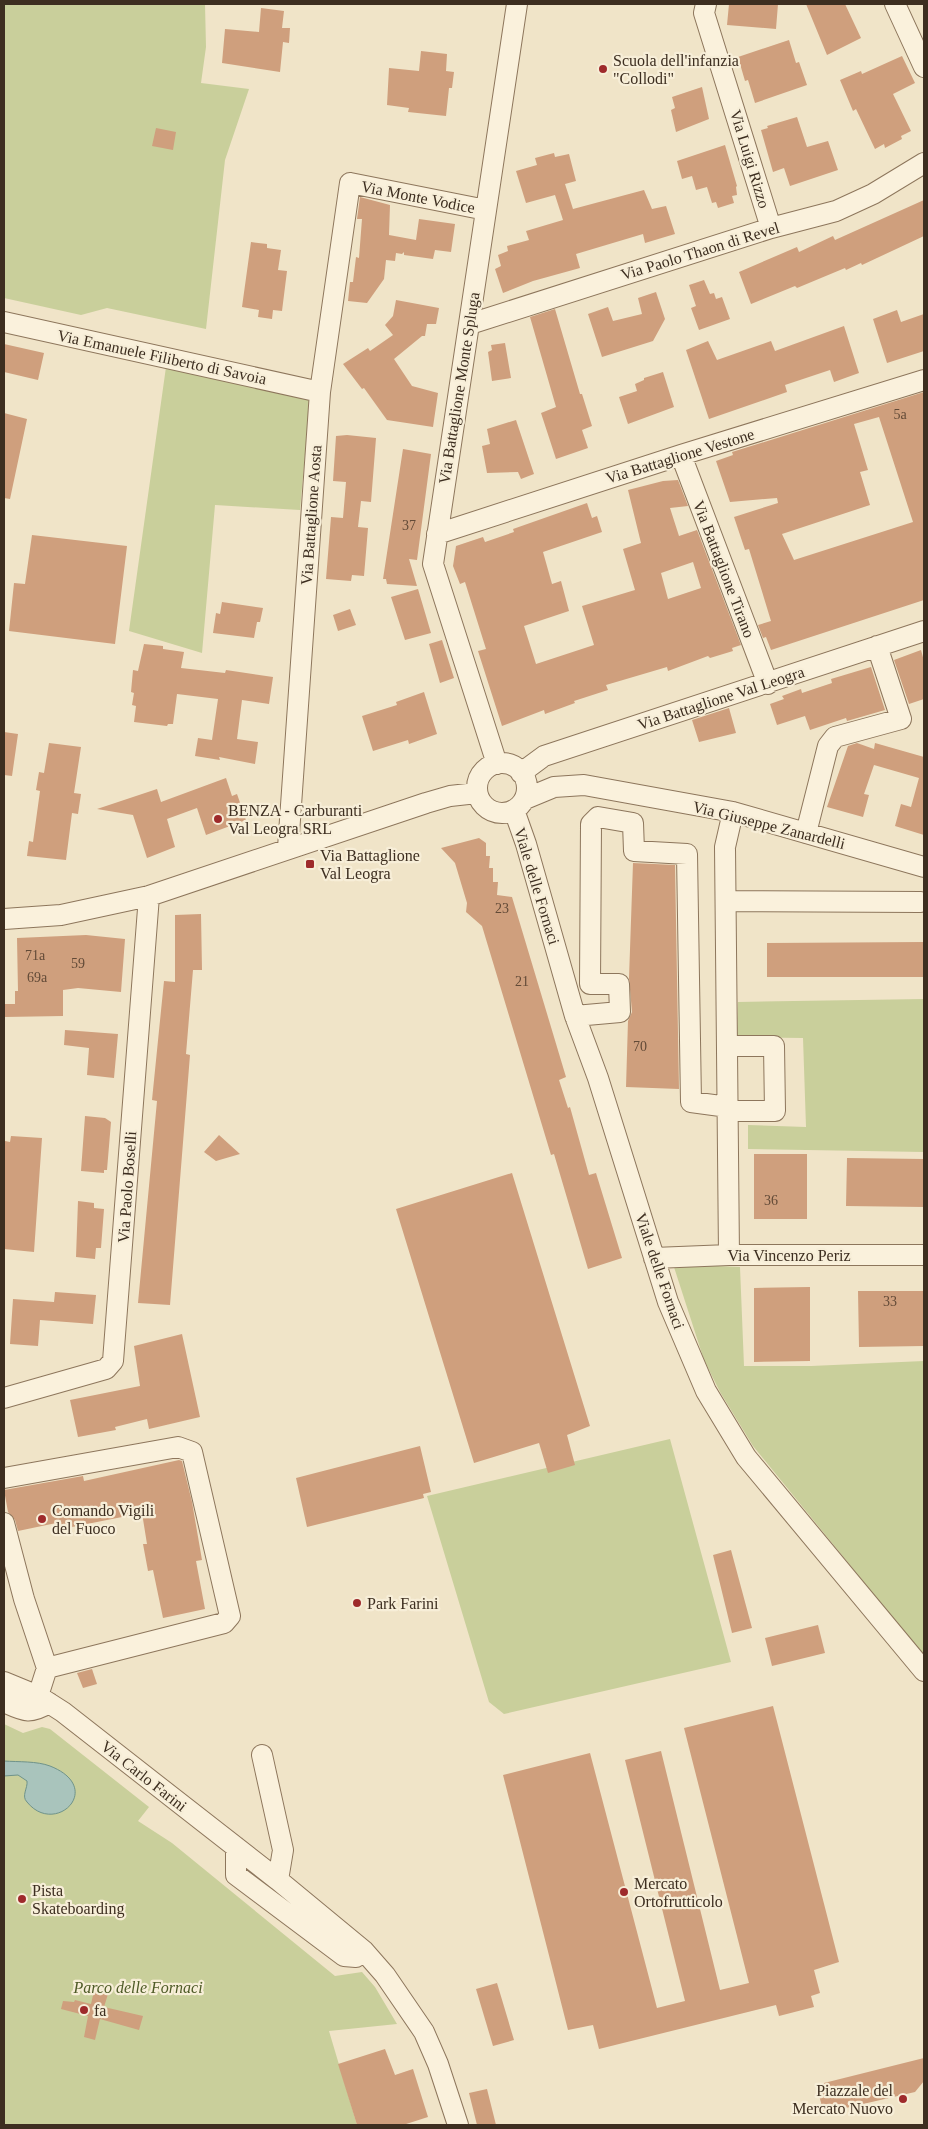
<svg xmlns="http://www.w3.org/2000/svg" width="928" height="2129" font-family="'Times New Roman',serif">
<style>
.green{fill:#c9cf9b}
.water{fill:#a9c4bc;stroke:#6f938a}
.building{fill:#cf9f7d;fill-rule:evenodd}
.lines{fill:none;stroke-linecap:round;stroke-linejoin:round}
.minor-casing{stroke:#8d765c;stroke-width:22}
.minor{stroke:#faf1dc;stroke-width:20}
.poi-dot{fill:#9e2a2b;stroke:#f7eed8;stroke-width:2}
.labels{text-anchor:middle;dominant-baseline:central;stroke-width:4.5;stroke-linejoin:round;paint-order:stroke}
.number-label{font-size:14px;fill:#624a37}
.poi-label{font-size:16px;fill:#3d2e20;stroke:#f7eed8;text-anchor:start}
.street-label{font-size:16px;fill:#3d2e20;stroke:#f7eed8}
.park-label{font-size:16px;font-style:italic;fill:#4d5a26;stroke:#f7eed8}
</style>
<rect width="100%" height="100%" fill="#f0e4c8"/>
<path class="green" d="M4,4h201l1,43 -5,36 48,6 -24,71 -19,169 -99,-21 -26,7 -77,-17z
M166,367l144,31 -10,112 -85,-5 -13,148 -73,-22z
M924,999v153l-176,-3v-24l58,2 -3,-89 -66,-1 1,-35z
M673,1264l67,3 4,99h67l113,-5v295l-171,-210 -33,-54 -16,-32z
M670,1439l61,223 -227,52 -15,-12 -62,-206z
M4,1724l19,9 19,-6 8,2 99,78 -11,14 34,22 163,133 27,-4 13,15 22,37 -68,7 28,94h-353z"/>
<path class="water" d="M4,1761c14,1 33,0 46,5 56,22 5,71 -23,36 -6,-6 1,-14 0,-21l-9,-6 -14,1z"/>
<path class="building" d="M729,4h49l-2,25 -49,-4z
M806,4h39l16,34 -34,17z
M261,8l23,3 -2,17h8l-1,15 -6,-1 -3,30 -58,-9 3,-34 34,3z
M789,40l7,23 3,-1 8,23 -52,18 -7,-23 -3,1 -7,-24z
M421,51l26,3 -1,17 8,1 -2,16h-3l-3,28 -38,-4 1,-4 -22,-3 2,-37 30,3z
M902,56l13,27 -22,11 18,37 -10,5 1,3 -17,9 -1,-4 -9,5 -19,-40 -3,2 -13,-31 21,-9 1,3z
M702,87l7,32 -33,13 -5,-22 4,-2 -3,-11z
M797,117l10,30 21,-6 10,29 -48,16 -6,-18 -11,4 -12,-42 7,-2 -1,-2z
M156,128l20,4 -3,18 -21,-4z
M725,145l12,41 -1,1 1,8 -5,1 2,7 -16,5 -2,-6 -4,1 -5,-16 -11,3 -4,-14 -10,3 -5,-18z
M554,153l1,4 14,-3 7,27 -11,3 8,25 71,-19 8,19 14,-3 9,28 -30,9 -2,-9 -67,20 4,14 -47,13 -30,12 -8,-24 6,-3 -3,-11 10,-4 -1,-5 22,-6 -3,-9 37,-11 -8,-25 -29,8 -10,-32 21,-6 -2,-7z
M360,197l30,8 -1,30 27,5 3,-21 36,5 -4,28 -16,-2 -2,9 -29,-4v-3l-2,2 -6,-1 -1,8 -9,-1 -2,19 -17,24 -19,-2 2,-19h3l3,-25 3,1 3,-39h-5z
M924,200v36l-62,29 -1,-2 -15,7 -1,-2 -48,20 -2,-2 -44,18 -12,-32 58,-25 2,5 34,-16 2,4z
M251,242l16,2v4l14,2 -3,20 9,1 -5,40 -9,-1 -1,9 -14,-2 1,-7 -17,-3z
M704,280l6,14 4,-1 2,6 6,-2 8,22 -31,11 -8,-22 5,-2 -7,-21z
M656,292l9,27 -12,22 -51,16 -14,-43 20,-7 5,14 29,-7 -4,-16z
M396,300l43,8 -3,16h-9l-2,12h-3l-28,23 18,27 26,7 -5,34 -46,-7 -23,-32 -2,1 -19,-25 25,-16 2,3 23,-16 -8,-10 8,-9z
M555,309l25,85h2l10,32 -10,4 6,18 -32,11 -15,-46 15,-6 -26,-90z
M897,310l4,12 23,-8v37l-37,12 -14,-44z
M844,326l15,47 -25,9 -4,-12 -45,15 2,7 -78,27 -23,-69 22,-9 9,19 54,-19 4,10z
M505,343l6,35 -19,3 -4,-29 4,-2 -1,-5z
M4,344l40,9 -6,27 -34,-8z
M663,372l11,35 -46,17 -9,-27 18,-6 -2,-7 9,-4v-2z
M924,392v208l-153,50 -5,-13 -3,1 -5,-13 13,-4 -22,-72 -4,1 -11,-33 44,-14 -1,-5 -47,4 -14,-41 17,-6 -1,-3zM879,417l34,105 -119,38 -12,-26 88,-29 -10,-33 8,-2 -14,-46z
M4,413l23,6 -17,80 -6,-1z
M516,420l18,54 -13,5 -3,-7 -31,1 -5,-27 8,-2 -3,-15z
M347,435l29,3 -5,64 -10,-1 -3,26 10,1 -4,48 -12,-1 -1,6 -25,-2 5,-62 12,1 3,-36 -13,-1 3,-45z
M403,449l28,5 -14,106 -8,-1 8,27 -30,-2 -1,-5h-3z
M678,480l10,26 -18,2 9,28 18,-6 44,115 -9,3 1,3 -23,7 -2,-2 -40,15 -1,-4 -61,18 2,5 -34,11 1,2 -30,11 -1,-4 -42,16 -24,-75 8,-2 -21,-67 -5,2 -7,-18 3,-20 27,-9 2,5 29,-10 -1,-3 74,-26 5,15 5,-2 5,16 -59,20 9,32 9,-3 8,30 -45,15 12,38 58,-19 -12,-39 53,-16 -12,-41 18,-6 -13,-53 35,-9zM693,562l8,26 -33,11 -7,-26z
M32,535l95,11 -12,98 -106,-13 5,-48 11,1z
M418,589l13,44 -26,7 -14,-43z
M222,602l41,6 -3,14h-3l-3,16 -41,-5 3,-20 4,1z
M350,609l6,16 -18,6 -5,-16z
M442,640l12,38 -14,5 -11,-39z
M144,644l19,2v3l21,3 -3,16 44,5 1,-3 47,7 -4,27 -27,-4 -5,39 21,3 -3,22 -36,-7 1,3 -25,-4 3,-18 14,2 6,-41 -41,-5 -4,30h-5l-1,2 -33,-4 2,-16 -4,-1 2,-12 -3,-1 2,-22 5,1z
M921,650l3,11v38l-15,5 -15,-44z
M871,667l14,43 -38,11 -1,-3 -36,12 -5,-14 -28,9 -7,-21 14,-5 -2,-3 19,-7 1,4 30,-10 -1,-4z
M424,692l13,42 -28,10 -1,-4 -35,11 -11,-35 35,-11 -1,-3z
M729,708l7,25 -37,9 -7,-22z
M4,732l14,2 -6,42 -8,-1z
M49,743l32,4 -7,46 7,1 -3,20 -6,-1 -6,47 -39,-4 2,-15 4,1 7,-51 -4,-1 3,-18 5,1z
M857,743l17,6 1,-6 49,14v78l-29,-9 6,-22 10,3 8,-29 -45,-13 -10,29 5,1 -6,22 -36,-10 21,-61z
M226,778l6,18 5,-2 9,26 -40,15 -9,-27 -30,11 8,28 -28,11 -14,-43 -36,-6 60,-20 4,13z
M479,838l7,5v13h4l-1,12h4v14h5l-1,13 15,2 54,180 -7,3 9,28 2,-1 19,68 7,-2 26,85 -34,11 -34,-115 -3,1 -69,-229 -16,-14 1,-9 -12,-40 -14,-15z
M633,863l42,2 4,224 -53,-2 2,-66 4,-9 -3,-34z
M201,914l1,56h-9l-7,84 4,1 -20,250 -32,-2 19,-202 -5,-1 12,-119 11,1v-67z
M86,935l39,4 -4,53 -43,-4 -15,2v26l-59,1v-13h11v-13h3l-1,-53z
M924,942v35h-157v-34z
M65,1030l53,4 -4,44 -27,-3 2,-27 -25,-3z
M85,1116l20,2 6,4 -4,48h-3v3l-23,-2z
M219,1135l21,19 -24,7 -12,-9z
M11,1136l31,2 -8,114 -30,-3v-98l1,-10 5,1z
M754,1154h53v65h-53z
M847,1158l77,1v48l-78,-1z
M512,1173l78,253 -23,9 8,30 -27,8 -9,-30 -65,20 -78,-254z
M78,1201l16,2v5l10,1 -3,39h-5l-1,11 -19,-2z
M810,1287v74l-56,1v-74z
M858,1291h65l1,55 -65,1z
M55,1292l41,3 -3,29 -53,-4 -2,26 -28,-2 3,-45 41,3z
M182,1334l18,83 -51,12 -2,-10 -32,8 1,3 -38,7 -8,-37 70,-14 -6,-40z
M420,1446l11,46 -8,2 1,4 -117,29 -11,-49z
M179,1460l3,1 10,41 10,58 -6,1 9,48 -42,9 -10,-48 -5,1 -5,-27h4l-5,-31 -80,16 -1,-7 -43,9 -3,-11 -7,-8 -4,-22 79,-14 1,5z
M731,1550l21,78 -20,5 -19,-78z
M818,1625l7,28 -53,13 -7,-28z
M92,1669l5,15 -14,4 -6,-15z
M773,1706l66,256 -25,8 6,23 -9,3 3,11 -35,9 -3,-11 -177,44 -6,-24 -25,5 -65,-255 87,-22 67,255 28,-7 -60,-241 36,-9 59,239 29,-7 -65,-255z
M497,1983l17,57 -21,6 -17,-57z
M94,1991l14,3 -4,13 39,9 -4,14 -39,-11 -5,21 -11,-3 4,-21 -27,-7 2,-8 11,1 1,-2 16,4z
M385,2049l10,26 18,-6 15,48 -25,8h-46l-19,-61z
M924,2058v23l-9,11 -91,21 -8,-28z
M487,2089l9,36h-19l-8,-32z"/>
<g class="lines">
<defs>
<path id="minor" d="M706,4l-2,9 67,215
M895,4l29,63
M4,322l316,70
M470,324l301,-96 65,-17 37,-17 51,-31
M681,455l87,229
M437,534l244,-79 243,-75
M477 788a25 25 0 1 1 50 0a25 25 0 1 1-50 0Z
M497,764l-64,-200 84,-560
M521,773l23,-17 380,-125
M525,799l29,-12 30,-2 149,27 191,55
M514,810l12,34 49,172 23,62 70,224 38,89 40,66 178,214
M806,833l22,-87 7,-9 66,-18 -24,-73
M288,848l32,-456 30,-209 136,27
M726,901l195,1
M4,919l57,-4 88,-19 277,-93 24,-7 27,-3
M575,1016l45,-4 -1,-28h-29l1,-160 7,-7 35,6 1,28 53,3 4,248 37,5
M727,1046h47l1,65h-47
M729,1255l-4,-408 8,-35
M654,1258l75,-3h195
M4,1398l102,-29 7,-8 36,-465
M4,1478l174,-31 14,5 38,164 -6,7 -177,45
M4,1523l20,76 23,69 -9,28
M4,1682l34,14 25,16 215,168 86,71 21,24 39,57 14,32 20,61
M4,1702c20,9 25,13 45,1
M262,1755l21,95 -5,30
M236,1847v28l108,81 12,1 8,-6"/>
</defs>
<use href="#minor" class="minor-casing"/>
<use href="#minor" class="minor"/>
</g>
<g class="poi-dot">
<circle cx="603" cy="69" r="5"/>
<circle cx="218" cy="819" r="5"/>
<rect x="305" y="859" width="10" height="10" rx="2.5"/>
<circle cx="42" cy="1519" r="5"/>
<circle cx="357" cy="1603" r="5"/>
<circle cx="624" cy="1892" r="5"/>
<circle cx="22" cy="1899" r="5"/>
<circle cx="84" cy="2010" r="5"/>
<circle cx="903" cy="2099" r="5"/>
</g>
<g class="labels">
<g class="number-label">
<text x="900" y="414">5a</text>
<text x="409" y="525">37</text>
<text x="502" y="908">23</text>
<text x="35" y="955">71a</text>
<text x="78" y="963">59</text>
<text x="37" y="977">69a</text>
<text x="522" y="981">21</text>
<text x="640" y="1046">70</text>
<text x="771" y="1200">36</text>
<text x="890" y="1301">33</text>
</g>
<g class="poi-label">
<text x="613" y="60">Scuola dell'infanzia<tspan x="613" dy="18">"Collodi"</tspan></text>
<text x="228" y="810">BENZA - Carburanti<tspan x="228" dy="18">Val Leogra SRL</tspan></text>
<text x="320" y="855">Via Battaglione<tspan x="320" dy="18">Val Leogra</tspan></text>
<text x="52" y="1510">Comando Vigili<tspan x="52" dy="18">del Fuoco</tspan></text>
<text x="367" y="1603">Park Farini</text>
<text x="634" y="1883">Mercato<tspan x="634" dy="18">Ortofrutticolo</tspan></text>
<text x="32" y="1890">Pista<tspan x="32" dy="18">Skateboarding</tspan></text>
<text x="94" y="2010">fa</text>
<text x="893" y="2090" text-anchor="end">Piazzale del<tspan x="893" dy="18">Mercato Nuovo</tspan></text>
</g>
<g class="street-label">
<text transform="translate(750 159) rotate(73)">Via Luigi Rizzo</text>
<text transform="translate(418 197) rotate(11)">Via Monte Vodice</text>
<text transform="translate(700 251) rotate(-17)">Via Paolo Thaon di Revel</text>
<text transform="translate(162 357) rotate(12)">Via Emanuele Filiberto di Savoia</text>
<text transform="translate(459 388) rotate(-81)">Via Battaglione Monte Spluga</text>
<text transform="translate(680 456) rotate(-17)">Via Battaglione Vestone</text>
<text transform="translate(311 515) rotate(-86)">Via Battaglione Aosta</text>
<text transform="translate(724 569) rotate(69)">Via Battaglione Tirano</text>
<text transform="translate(721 698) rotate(-18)">Via Battaglione Val Leogra</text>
<text transform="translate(769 825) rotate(14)">Via Giuseppe Zanardelli</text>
<text transform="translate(537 886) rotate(73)">Viale delle Fornaci</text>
<text transform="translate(127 1187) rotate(-86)">Via Paolo Boselli</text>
<text x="789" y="1255">Via Vincenzo Periz</text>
<text transform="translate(660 1271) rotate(71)">Viale delle Fornaci</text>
<text transform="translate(144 1776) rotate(38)">Via Carlo Farini</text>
</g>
<g class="park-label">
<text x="138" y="1987">Parco delle Fornaci</text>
</g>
</g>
<rect width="928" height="2129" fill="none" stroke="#3d2e20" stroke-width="10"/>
</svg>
